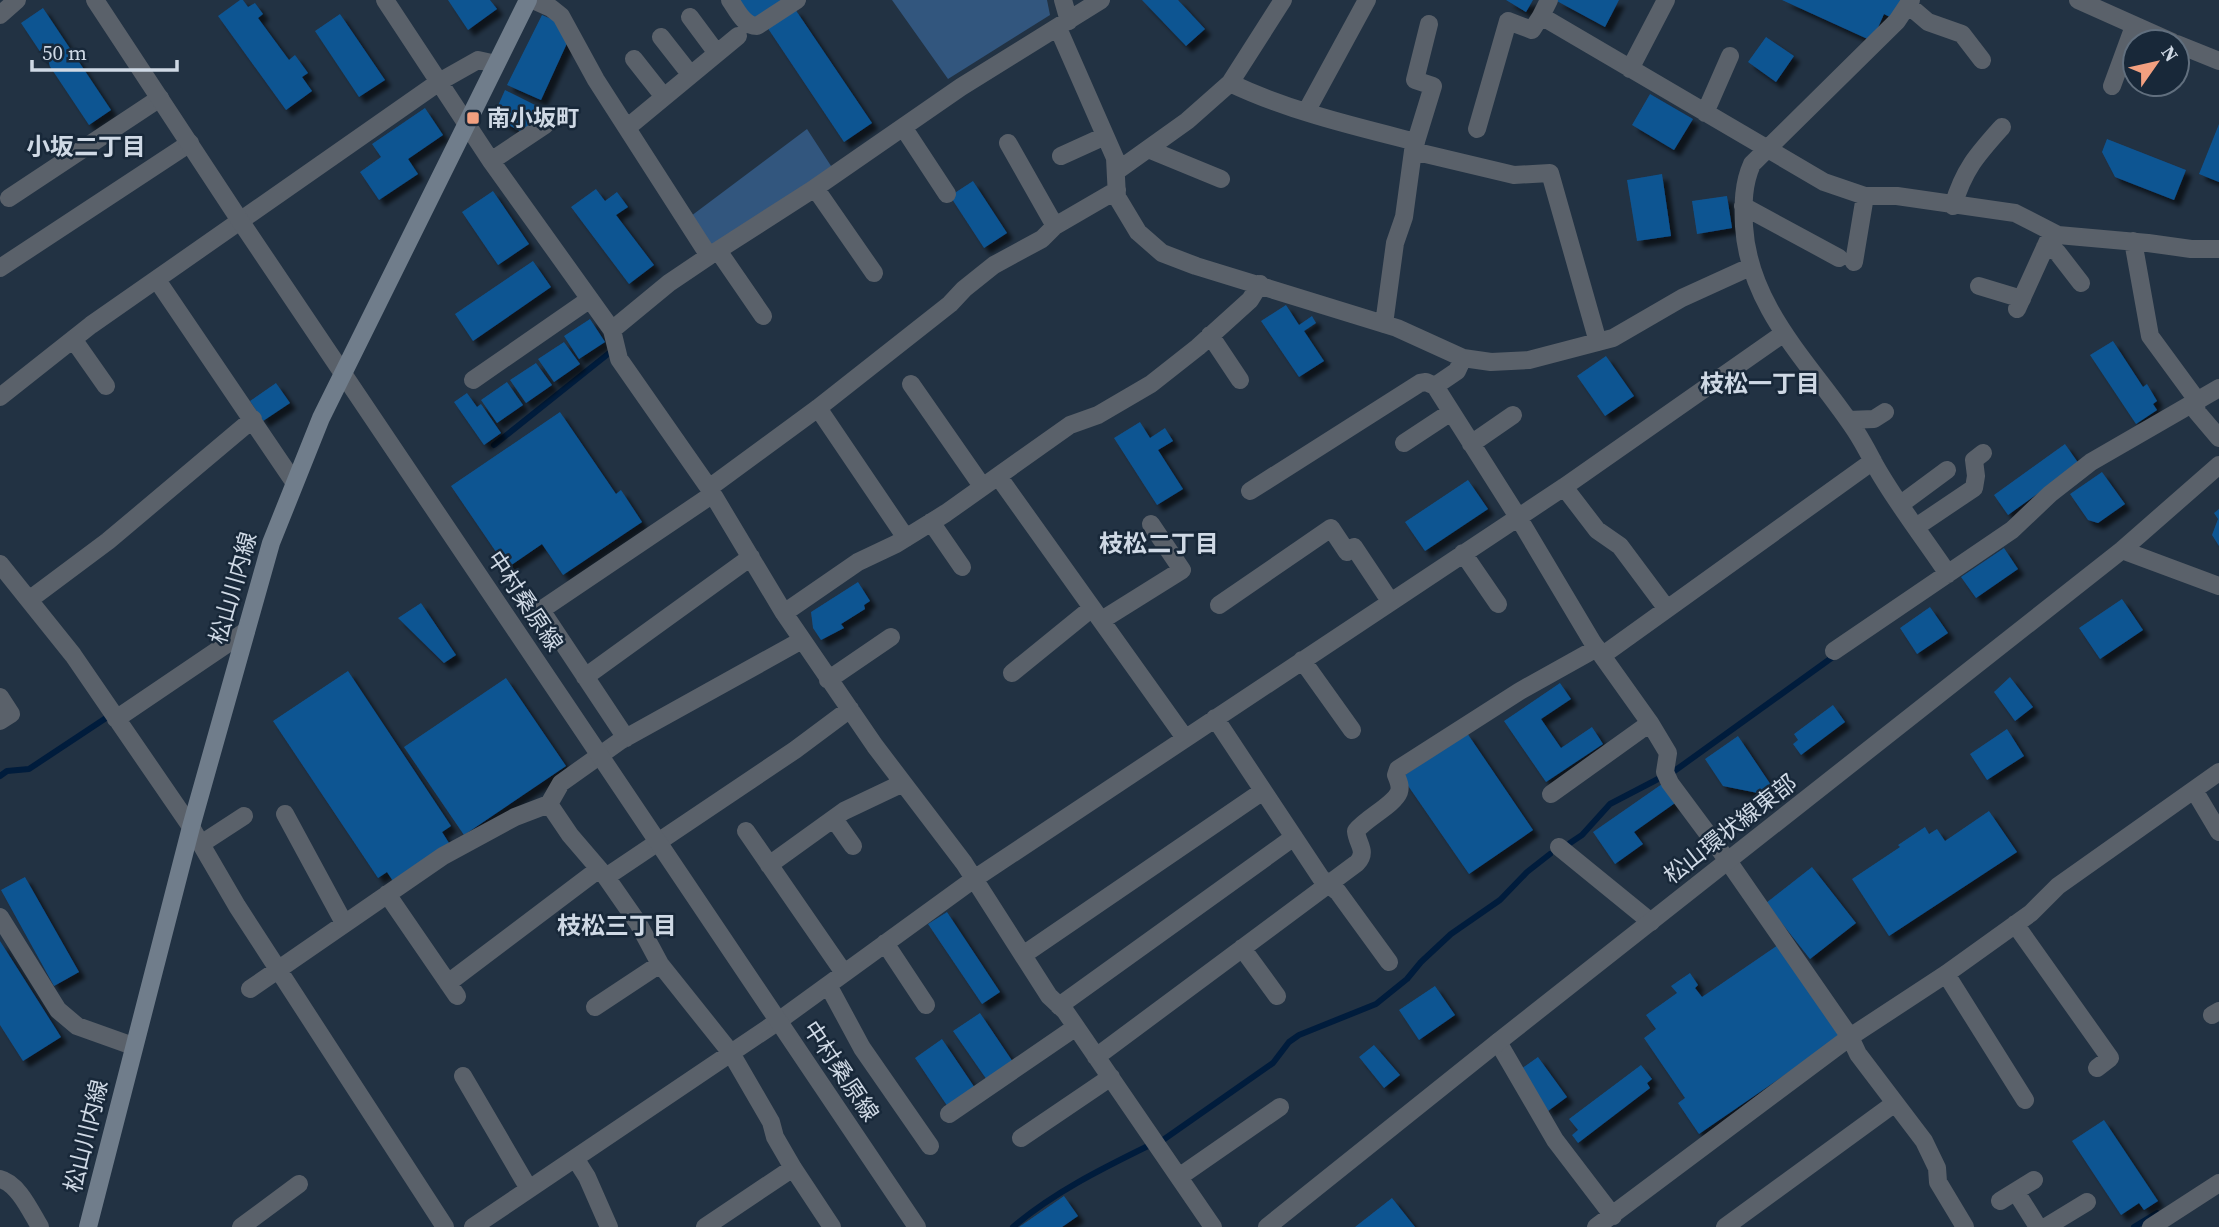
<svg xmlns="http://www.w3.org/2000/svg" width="2219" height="1227" font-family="'Source Serif 4','Noto Sans JP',serif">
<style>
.green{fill:#32567e}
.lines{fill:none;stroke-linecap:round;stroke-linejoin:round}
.stream{stroke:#001c3c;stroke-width:6}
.building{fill:#105492;filter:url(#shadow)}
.minor{stroke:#5a616a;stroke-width:18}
.tertiary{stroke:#5a616a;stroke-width:18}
.secondary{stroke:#707d8b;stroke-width:18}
.poi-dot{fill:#f2a080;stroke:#182839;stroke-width:2.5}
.labels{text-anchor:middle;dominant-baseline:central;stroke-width:5;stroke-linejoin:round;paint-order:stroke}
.poi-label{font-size:23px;font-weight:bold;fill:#cfd9e5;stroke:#182839;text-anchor:start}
.street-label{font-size:23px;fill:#cfd9e5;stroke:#182839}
.neighbourhood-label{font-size:24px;font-weight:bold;fill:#cfd9e5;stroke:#182839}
</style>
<defs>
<filter id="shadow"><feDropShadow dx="6" dy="6" stdDeviation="2" flood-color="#0009"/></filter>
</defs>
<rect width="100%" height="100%" fill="#223243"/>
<path class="green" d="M892,0h155l3,15 -102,64z
M807,129l26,40 -122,77 -20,-30z"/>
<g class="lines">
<path class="stream" d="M494,445l119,-95
M1673,772l164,-118
M0,776l7,-5 22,-2 77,-51
M1570,843l12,-8 28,-31 48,-25
M1163,1140l110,-77 16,-21 10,-7 77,-31 31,-25 14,-17 30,-28 49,-34 27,-28 23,-18
M1013,1227c40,-34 88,-58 135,-81
M2134,1227l23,-14"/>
</g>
<path class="building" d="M240,0h3l5,7 7,-4 8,11 -5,4 31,42 6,-5 13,18 -6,4 10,14 -26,19 -68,-94z
M448,0h42l7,9 -29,21z
M738,0h46l-31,21z
M1142,0h36l27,29 -19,17z
M1506,0h27l-7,12z
M1555,0h64l-14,27z
M1782,0h120l-8,19 -10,-5 -12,27z
M43,8l68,102 -22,15 -68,-102z
M795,9l77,114 -28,19 -77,-115z
M340,14l45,66 -26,17 -44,-66z
M542,15l14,6 12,20 -27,59 -34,-15z
M1766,37l28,19 -18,26 -28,-20z
M505,90l38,19 -5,12 -16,11 -29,-15z
M1650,94l43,25 -19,31 -42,-25z
M425,108l18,27 -35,24 10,15 -39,26 -19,-28 21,-15 -9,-13z
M2219,124v58l-20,-8z
M2107,139l79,31 -12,30 -59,-23 -13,-25z
M1662,174l9,62 -34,5 -10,-61z
M973,181l34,52 -23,15 -34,-52z
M596,189l9,12 12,-9 11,15 -12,8 38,50 -25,19 -58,-77z
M493,191l36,53 -31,21 -36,-53z
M1727,196l5,32 -35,6 -5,-33z
M533,261l18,26 -78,54 -18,-27z
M1286,305l13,20 13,-9 4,7 -12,8 20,30 -25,16 -38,-56z
M590,319l15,23 -26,17 -15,-23z
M2113,341l30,46 4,-3 10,17 -4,3 4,6 -21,14 -46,-69z
M564,342l16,22 -26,18 -16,-23z
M1606,356l28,40 -29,20 -28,-40z
M536,363l16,22 -26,18 -16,-23z
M507,382l16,23 -26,18 -16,-23z
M276,383l14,20 -27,18 -13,-20z
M467,393l10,14 4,-3 20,29 -17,12 -30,-43z
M560,412l56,82 5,-4 21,32 -79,53 -21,-31 -35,24 -56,-82z
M1140,422l10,16 15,-10 8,13 -15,9 25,39 -26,16 -43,-67z
M2065,444l14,20 -71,51 -14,-20z
M2102,472l23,32 -27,19 -10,-3 -18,-26z
M1468,480l20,29 -63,42 -20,-29z
M2219,509v37l-7,-11 6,-16 -4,-6z
M2004,548l14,21 -42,29 -15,-21z
M858,582l12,19 -6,4 1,4 -24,15 3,4 -23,12 -8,-12 -2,-16z
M2122,599l21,31 -43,29 -21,-31z
M421,603l35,52 -12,8 -46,-45z
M1930,607l18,26 -31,21 -17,-26z
M348,671l103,155 -9,6 7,11 -56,38 -6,-9 -9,6 -105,-157z
M2010,677l23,30 -18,14 -21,-29z
M506,678l60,88 -102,69 -60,-88z
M1560,683l11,16 -30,20 20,29 31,-21 11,17 -57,38 -42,-61z
M1833,705l12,17 -44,33 -8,-11 5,-4 -4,-6z
M2007,729l17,27 -37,24 -17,-26z
M1467,733l66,97 -64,44 -67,-97z
M1738,736l35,52 -15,5 -35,-7 -18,-27z
M1662,784l13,19 -41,29 9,12 -28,20 -22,-32z
M1989,811l28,41 -128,84 -37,-57 48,-32 -2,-2 27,-18 4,7 8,-5 8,12z
M1812,867l44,56 -46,36 -44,-56z
M25,877l54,95 -25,14 -53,-96z
M947,912l53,80 -18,12 -54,-80z
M0,941l61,96 -38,24 -23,-36z
M1778,945l62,92 -141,97 -21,-31 7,-5 -41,-60 12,-9 -10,-14 31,-22 -6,-7 19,-13 8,12 -3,3 7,9z
M1435,986l20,29 -36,25 -20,-30z
M980,1013l33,49 -26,18 -34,-49z
M942,1039l33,49 -27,19 -33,-49z
M1374,1045l26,30 -16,13 -25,-31z
M1538,1057l29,40 -19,14 -27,-42z
M1641,1065l11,14 -5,4 3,5 -72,55 -6,-8 6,-5 -9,-11z
M2104,1120l54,81 -14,9 -5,-7 -18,12 -49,-74z
M1064,1196l14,20 -16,11h-43z
M1392,1198l23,29h-60z"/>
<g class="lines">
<path class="minor" d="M385,0l106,161 121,169 7,29 90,129 75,125 91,133 89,117 85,133 16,15 148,216
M533,0l18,8 10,8 35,64 113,176
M730,0c7,10 14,26 27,26l40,-26
M1063,0l6,21
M1549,0l-8,16 283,166 41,14h32l118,17 43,22 90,8 43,6h28
M1911,0l-14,21 -145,143c-9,20 -9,40 -8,62 5,83 68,139 111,204 8,12 14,24 21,37 21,37 48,71 72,107
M2078,0l94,42
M1908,5l20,17 34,12 20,26
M0,15l17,-15
M690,17l26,35
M1058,28l57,130 2,39 21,35 24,21 34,13 201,62 66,30 28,4 38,-2 84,-22 69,-40 68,-31
M661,37l29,37
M2177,44l42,17
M634,59l30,38
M1630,69l36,-69
M1230,83c59,28 123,43 186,59
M2112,86l22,-60
M1306,112l61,-112
M1705,113l25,-57
M628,127l110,-91
M903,127l44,67
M1477,129l31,-108 24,9 9,-14
M1008,143l47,83
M1148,149l73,30
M1413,151l20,-65 -18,-6 14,-56
M1061,156l44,-20
M491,161l54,-36
M1117,171l70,-50 43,-38 53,-83
M815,188l59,85
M9,198l151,-100
M1743,206l96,52
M1953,206c11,-37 24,-51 49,-79
M2133,241l17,95 44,60 3,16 22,26
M2045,247l12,5 24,31
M719,252l44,64
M1854,262l11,-66
M0,268l190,-125
M157,280l137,202
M1979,286l43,13
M2017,309l35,-77
M1384,324l11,-81 9,-26 9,-66 101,24 36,-2 48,169
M612,330l57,-47 40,-27 106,-68 146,-101 140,-87
M1210,335l30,45
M73,339l33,47
M1463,358l-6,13 -22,15 83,131 75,126 57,80 18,30 -3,19 5,11 58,78 122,176 8,17 66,87 13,27 1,14 27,45
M473,380l117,-81
M911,384l71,102
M0,397l91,-72 348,-243 39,-22 18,4
M818,408l88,130
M1848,420l26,-1 11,-7
M1404,443l47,-31
M1471,444l42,-29
M998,476l187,262
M1564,487l33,43 23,16 47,63
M709,488l109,-80 132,-104 14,-15 30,-24 48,-26 13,-13 62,-36
M1250,491l170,-108 6,-1 9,4
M1901,504l46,-34
M931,522l31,45
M1916,527l58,-39 2,-12 -2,-16 9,-7
M1463,553l35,51
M0,564l73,91 118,172 46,79 208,321
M29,600l79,-59 145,-122
M1219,605l112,-77 16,24 7,-5 36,54
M784,613l74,-51 38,-18 50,-31 124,-88 28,-10 53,-31 47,-37 52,-47 10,-16
M1102,620l80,-50 -31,-46
M1834,651l178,-121 38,-36 41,-32 128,-74
M1603,655l270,-194
M1302,660l50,70
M1012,673l80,-65
M585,677l166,-120
M828,680l63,-43
M0,697l11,17 -11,7
M1215,718l106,160 17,14 51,70
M116,719l130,-88
M626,738l-85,-128 172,-116
M2194,790l25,42
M1551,794l99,-71
M549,804l21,31 36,42 32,46 22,41 71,89 40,69 4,15 18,31 39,59
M285,814l59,109
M834,819l19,27
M746,831l98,142
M201,844l43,-28
M1559,847l92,75
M769,865l75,-54 59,-28
M606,877l189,-127 55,-41
M387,894l70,102
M0,917l58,93 19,16 56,20
M2015,924l95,134 -13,10
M885,943l41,62
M1242,948l35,48
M1023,955l240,-164
M1946,974l79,126
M448,983l151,-114
M828,985l34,63 68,98
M250,989l193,-133 72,-39 34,-13 12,-21 59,-42 182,-101
M1059,1006l235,-169
M595,1007l65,-43
M2212,1015l7,-4
M1498,1042l57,98 58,76
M1096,1057l261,-194c11,-12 0,-19 -1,-32 10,-13 38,-26 43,-39 2,-6 -1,-12 -3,-17l2,-6 122,-78 77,-43
M463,1076l66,113
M949,1114l127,-87
M1021,1138l90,-61
M575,1158l12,19 22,50
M1179,1177l101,-70
M0,1179c18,4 31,33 40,48
M2016,1192l22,35
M2000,1201l34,-21
M241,1227l58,-43
M473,1227l304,-205 197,-143 590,-392 220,-154
M705,1227l88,-59
M1596,1227l254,-190 96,-63 85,-61 27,-27 161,-114
M1725,1227l170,-124
M2046,1227l41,-25
M2151,1227l68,-44"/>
<path class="tertiary" d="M95,0l146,222 676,1005
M2122,550l97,36
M1267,1227l231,-185 624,-492 97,-85"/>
<path class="secondary" d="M88,1227l103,-400 80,-284 50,-125 207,-418"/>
</g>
<rect class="poi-dot" x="466" y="111" width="14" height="14" rx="3.5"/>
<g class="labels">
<g class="poi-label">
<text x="487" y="118">南小坂町</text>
</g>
<g class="street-label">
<text transform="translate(233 588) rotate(-74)">松山川内線</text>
<text transform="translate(525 601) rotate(56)">中村桑原線</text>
<text transform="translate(1730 829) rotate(-38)">松山環状線東部</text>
<text transform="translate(841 1071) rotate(56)">中村桑原線</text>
<text transform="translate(86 1136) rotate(-76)">松山川内線</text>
</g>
<g class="neighbourhood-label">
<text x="86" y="146">小坂二丁目</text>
<text x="1760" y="383">枝松一丁目</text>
<text x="1159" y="543">枝松二丁目</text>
<text x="617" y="925">枝松三丁目</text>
</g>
</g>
<g transform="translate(2156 63) rotate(56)"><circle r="33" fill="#182839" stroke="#616f7e" stroke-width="2"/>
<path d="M0-5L12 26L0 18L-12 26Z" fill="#f2a080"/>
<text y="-10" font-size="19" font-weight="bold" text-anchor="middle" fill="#cfd9e5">N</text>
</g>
<path d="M32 60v10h145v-10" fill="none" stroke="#cfd9e5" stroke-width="3.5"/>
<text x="42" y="60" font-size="21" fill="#cfd9e5" stroke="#182839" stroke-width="5" paint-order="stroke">50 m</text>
</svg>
